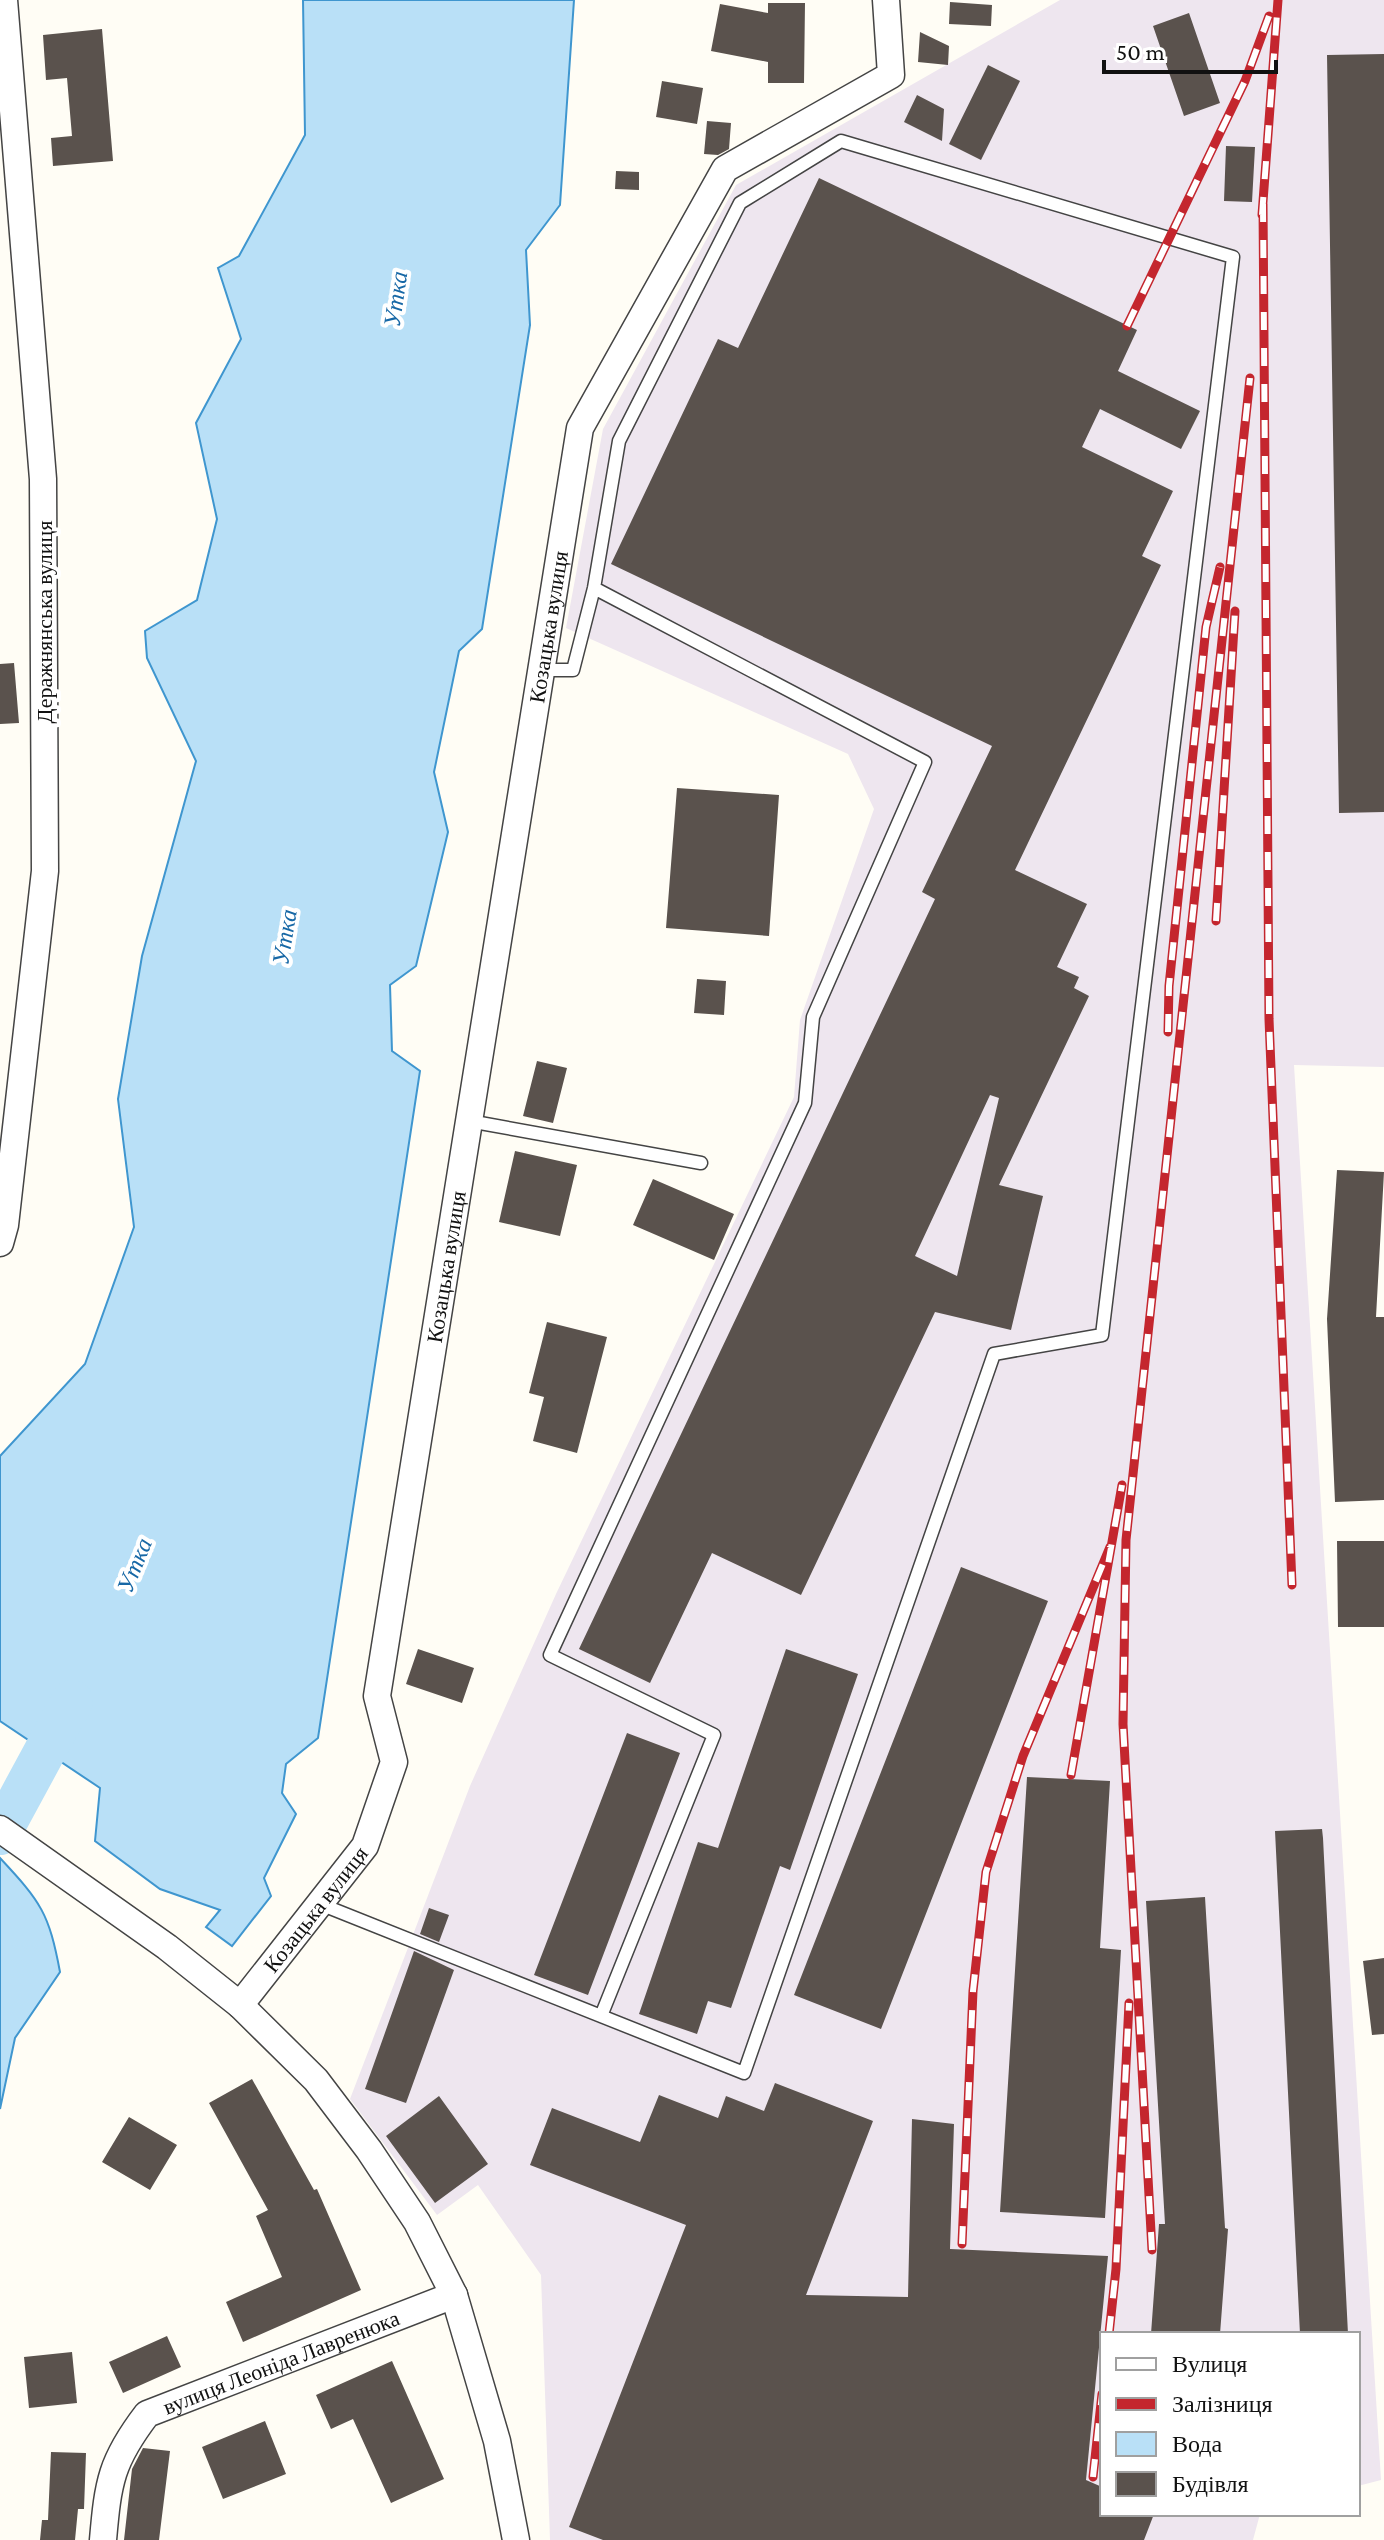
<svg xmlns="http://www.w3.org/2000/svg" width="1384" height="2540" font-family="'Crimson Pro',serif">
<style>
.industrial{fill:#eee6ef}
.water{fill:#b9e0f7;stroke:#3f96cf;stroke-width:2}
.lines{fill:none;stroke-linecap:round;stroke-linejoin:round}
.river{stroke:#b9e0f7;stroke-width:42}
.building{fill:#5a524d;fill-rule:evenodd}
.service-casing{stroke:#444;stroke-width:15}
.minor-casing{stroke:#444;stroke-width:29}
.service{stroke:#fff;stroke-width:12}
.minor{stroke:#fff;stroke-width:26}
.rail-casing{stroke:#c4262e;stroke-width:9}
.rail{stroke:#fff;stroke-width:6;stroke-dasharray:18;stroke-linecap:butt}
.labels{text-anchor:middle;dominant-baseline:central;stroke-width:8;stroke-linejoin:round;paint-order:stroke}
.street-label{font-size:22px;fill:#111;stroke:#fff}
.water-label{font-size:24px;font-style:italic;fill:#1768a6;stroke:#fff}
</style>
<rect width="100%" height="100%" fill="#fffdf5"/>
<path class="industrial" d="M1060,0h324v1067l-90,-2 87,1415 -23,6v-152h-256v180h158l-7,26h-703l-9,-265 -63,-90 -41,30 -87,-116 120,-313 86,-192 238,-497 6,-77 74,-211 -26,-55 -282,-126 37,-199 133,-244z"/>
<path class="water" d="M303,0h271l-14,205 -34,45 4,75 -48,304 -23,22 -25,121 14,60 -32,134 -26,19 2,66 28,20 -102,667 -32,26 -4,29 14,21 -32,64 7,18 -39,50 -26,-19 14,-17 -60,-21 -65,-48 5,-53 -100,-67v-265l85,-92 49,-137 -16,-128 24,-143 54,-195 -49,-103 -2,-27 52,-31 20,-81 -21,-96 45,-84 -23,-71 21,-12 66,-121z
M0,1858c41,44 49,55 60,114l-45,66 -15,71z"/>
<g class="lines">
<path class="river" d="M0,1834l72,-133"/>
</g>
<path class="building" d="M950,2l42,3 -1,21 -42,-2z
M768,3h37l-1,80h-36v-21l-57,-11 9,-47 48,9z
M1189,13l31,90 -36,13 -31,-90z
M102,29l11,132 -60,5 -2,-28 21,-2 -5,-58 -21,2 -3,-45z
M920,32l29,14 -1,19 -30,-3z
M1384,54v758l-45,1 -12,-758z
M988,65l32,16 -39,79 -32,-16z
M662,81l41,7 -6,36 -41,-7z
M917,95l27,14 -2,32 -38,-19z
M707,121l24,2 -2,26 -11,6 -14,-1z
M1226,146l29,1 -3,55 -28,-1z
M616,171l23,1v18l-24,-1z
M819,178l318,152 -19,41 82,40 -19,38 -81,-40 -18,38 91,44 -31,65 19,9 -146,305 72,34 -30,63 22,10 -5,11 15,8 -90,189 44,11 -32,134 -76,-18 -134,283 -89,-42 -62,130 -71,-34 356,-750 -13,-7 70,-146 -381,-182 107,-225 20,9zM990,1095l9,3 -42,178 -42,-20z
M14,663l5,60 -19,1v-60z
M677,788l102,7 -10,141 -103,-8z
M697,979l29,2 -2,34 -30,-2z
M537,1061l30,7 -14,55 -30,-7z
M515,1151l62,14 -17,71 -61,-14z
M1337,1170l47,2 -8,145h8v183l-49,2 -8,-183z
M653,1179l81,35 -20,46 -81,-35z
M547,1322l60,15 -30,116 -44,-12 11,-44 -15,-4z
M1337,1541h47v86h-46z
M961,1567l87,34 -167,428 -87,-34z
M418,1649l56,19 -12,35 -56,-19z
M786,1649l72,25 -68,196 -10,-4 -49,142 -23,-7 -11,33 -58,-20 59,-172 20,6z
M627,1733l53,20 -92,242 -54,-20z
M1027,1777l83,4 -10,167 21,2 -16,268 -105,-6z
M1322,1829l1,9 25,496h-48l-25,-503z
M1205,1897l20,331 3,1 -8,105h-69l8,-110h6l-19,-323z
M429,1908l20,7 -10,27 -19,-8z
M414,1951l40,19 -48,133 -41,-14z
M1384,1958v76l-12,1 -9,-74z
M252,2079l62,111 3,-1 44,101 -118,52 -17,-40 56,-25 -26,-61 12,-6 -59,-107z
M775,2083l98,38 -67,174 102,2 4,-178 42,5 -4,125 158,7 -22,224 16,7v27h52l-10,26h-541l-34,-13 117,-302 -156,-60 22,-57 88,34 19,-47 59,23 8,-22 38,15z
M439,2096l49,68 -53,39 -49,-67z
M129,2117l48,28 -27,45 -48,-28z
M167,2336l14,31 -58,26 -14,-31z
M72,2352l5,51 -48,5 -5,-51z
M392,2361l52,118 -53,24 -38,-84 -22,10 -15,-34z
M265,2421l21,53 -63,25 -21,-52z
M143,2448l27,3 -11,89h-35l8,-71z
M51,2452l35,1 -2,56h-6l-3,31h-35l2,-20h6z"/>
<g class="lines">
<defs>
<path id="service" d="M594,588l331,174 -112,255 -8,86 -255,552 164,80 -113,281
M469,1121l232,42
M320,1904l424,169 250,-719 108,-19 131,-1078 -392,-116 -101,62 -121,238 -25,147 -21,82h-32"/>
<g id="minor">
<path d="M0,1243l5,-18 40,-354 -2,-392 -39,-479"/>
<path d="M0,1829l167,118 73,58 76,75 53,70 48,72 37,73 43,146 19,99"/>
<path id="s1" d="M240,2005l125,-159 29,-84 -17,-66 203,-1268 145,-259 166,-94 -5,-75"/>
<path id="s2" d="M103,2540c5,-58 8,-79 44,-126l307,-119"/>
</g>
</defs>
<use href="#service" class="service-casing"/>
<use href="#minor" class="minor-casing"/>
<use href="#service" class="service"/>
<use href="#minor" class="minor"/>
<defs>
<path id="rail" d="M1263,204l6,815 23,566
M1262,215l16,-215
M1127,326l118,-245 24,-65
M1216,921l19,-310
M1168,1032l1,-46 37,-359 14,-60
M1071,1775l51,-290
M962,2244l11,-253 13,-119 37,-116 87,-209
M1152,2250l-29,-526 3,-184 124,-1162
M1109,2334l7,-65 13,-266
M1093,2477l9,-83"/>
</defs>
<use href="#rail" class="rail-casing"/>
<use href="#rail" class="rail"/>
</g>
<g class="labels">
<g class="street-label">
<text transform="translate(44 622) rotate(-90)">Деражнянська вулиця</text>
<text stroke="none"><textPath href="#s1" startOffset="1442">Козацька вулиця</textPath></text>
<text stroke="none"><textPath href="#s1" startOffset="794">Козацька вулиця</textPath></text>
<text stroke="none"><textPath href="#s1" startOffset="122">Козацька вулиця</textPath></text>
<text stroke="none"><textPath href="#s2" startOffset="280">вулиця Леоніда Лавренюка</textPath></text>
</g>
<g class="water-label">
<text transform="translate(395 299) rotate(-82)">Утка</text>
<text transform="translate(284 937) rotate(-81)">Утка</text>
<text transform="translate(134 1565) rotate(-68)">Утка</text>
</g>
</g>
<rect x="1100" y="2332" width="260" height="184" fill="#ffffff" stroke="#a0a0a0" stroke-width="2"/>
<rect x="1116" y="2358" width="40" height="12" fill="#ffffff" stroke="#a0a0a0" stroke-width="2"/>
<text x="1172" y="2372" font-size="24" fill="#111111">Вулиця</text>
<rect x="1116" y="2398" width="40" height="12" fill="#c4262e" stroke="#a0a0a0" stroke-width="2"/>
<text x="1172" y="2412" font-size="24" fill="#111111">Залізниця</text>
<rect x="1116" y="2432" width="40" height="24" fill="#b9e0f7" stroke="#a0a0a0" stroke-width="2"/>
<text x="1172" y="2452" font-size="24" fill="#111111">Вода</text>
<rect x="1116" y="2472" width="40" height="24" fill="#5a524d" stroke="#a0a0a0" stroke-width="2"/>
<text x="1172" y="2492" font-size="24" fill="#111111">Будівля</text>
<path d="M1104 60v12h172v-12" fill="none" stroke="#111111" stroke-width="4"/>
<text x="1116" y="60" font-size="24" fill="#111111" stroke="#ffffff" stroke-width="6" paint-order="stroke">50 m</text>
</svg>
